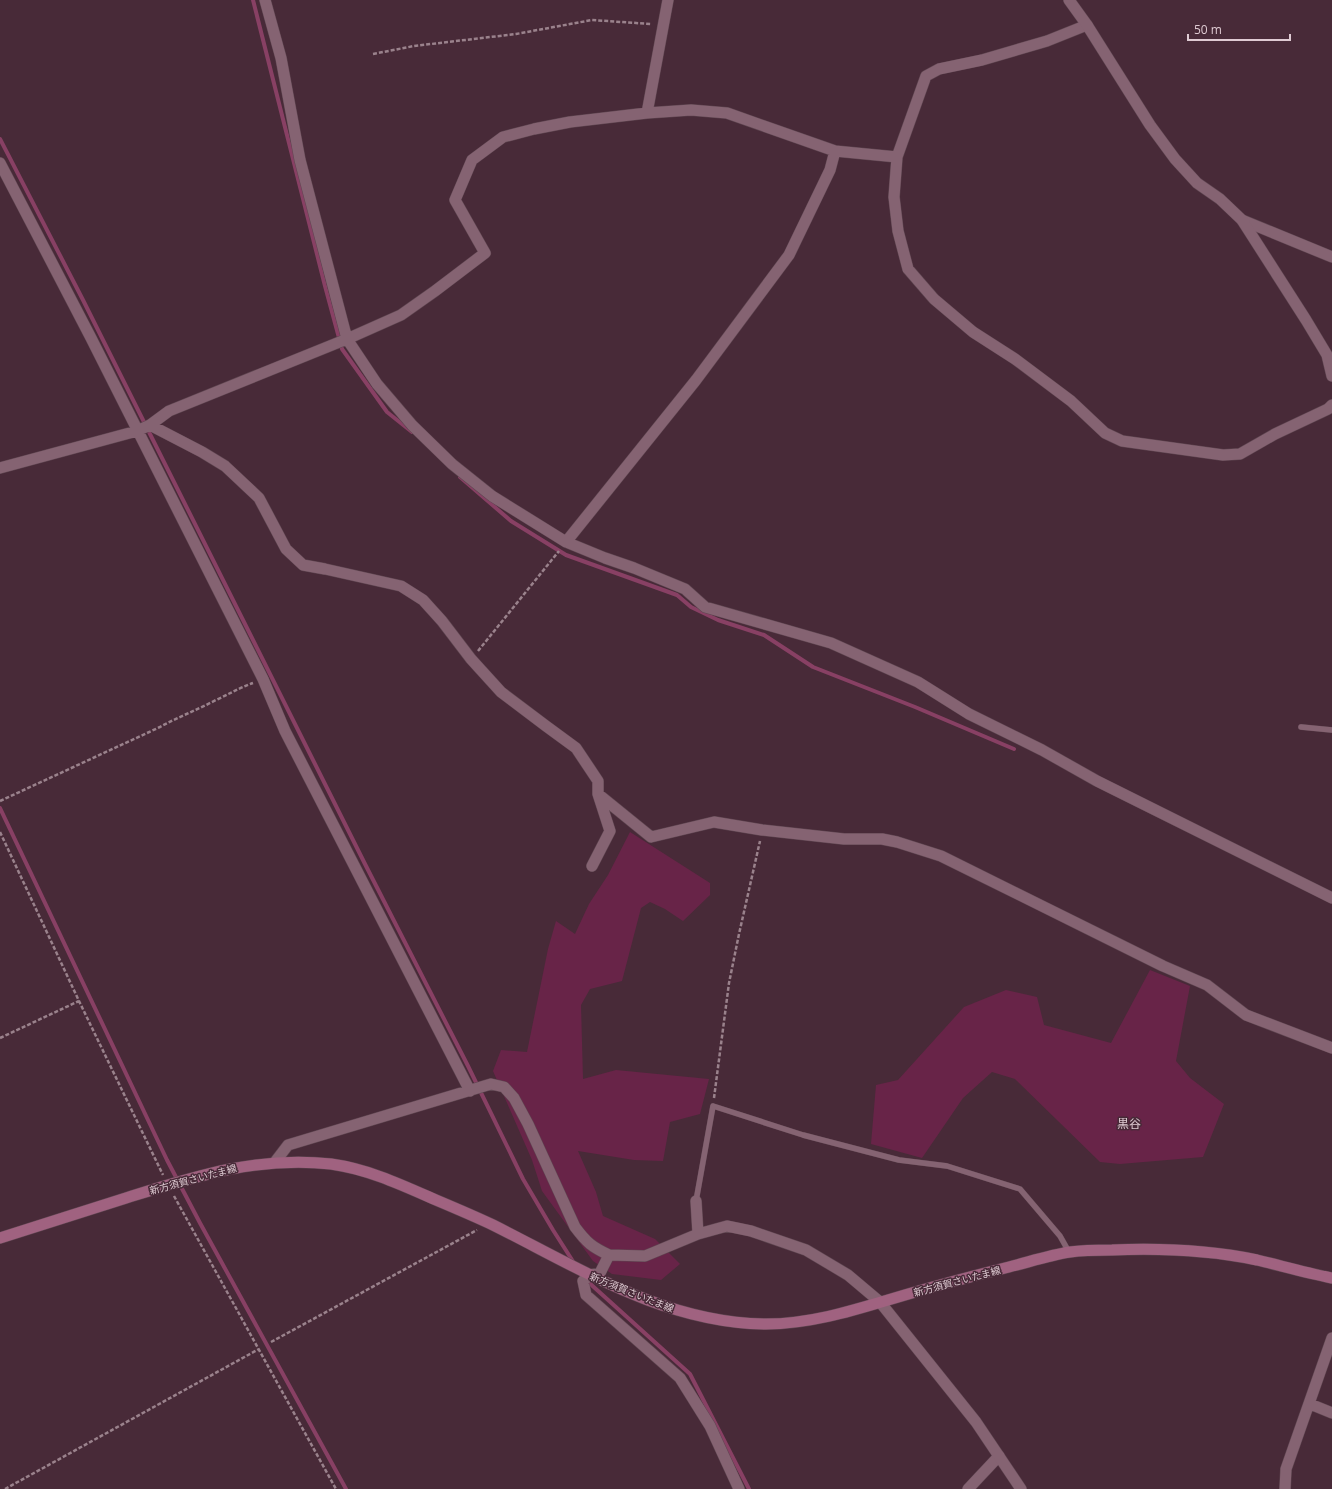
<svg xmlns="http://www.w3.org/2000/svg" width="1332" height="1489" font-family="'Open Sans','Noto Sans JP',sans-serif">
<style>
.green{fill:#682448}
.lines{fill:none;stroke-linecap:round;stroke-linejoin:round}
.stream{stroke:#884064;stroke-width:4}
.service-casing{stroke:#5f4651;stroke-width:6}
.minor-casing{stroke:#5f4651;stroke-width:12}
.tertiary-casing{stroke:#5f4651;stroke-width:12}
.secondary-casing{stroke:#5f4651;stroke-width:12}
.path{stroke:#9a828c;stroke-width:2.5;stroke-dasharray:4 2;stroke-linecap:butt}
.service{stroke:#856372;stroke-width:5.5}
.minor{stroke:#856372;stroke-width:11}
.tertiary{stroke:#856372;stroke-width:11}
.secondary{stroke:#a06280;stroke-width:11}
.labels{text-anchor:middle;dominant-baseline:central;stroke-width:3;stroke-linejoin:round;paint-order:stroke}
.street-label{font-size:10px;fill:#dfcbd3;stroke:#482a38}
.quarter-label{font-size:12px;fill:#dfcbd3;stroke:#482a38}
</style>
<rect width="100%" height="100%" fill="#482a38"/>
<path class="green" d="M630,832l80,51v12l-27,26 -18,-12 -15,-7 -9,6 -19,73 -32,8 -9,16 2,74 33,-9 93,9 -9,35 -30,8 -7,39 -29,-1 -56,-9 18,41 7,24 52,23 25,25 -19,16 -49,-6 -19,-13 -51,-70 -10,-31 -39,-89 8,-21 26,2 21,-103 8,-28 19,13 14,-30 19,-29z
M1150,970l40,16 -14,75 14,17 34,26 -21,53 -83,7 -20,-2 -85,-83 -23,-7 -29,26 -41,60 -51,-14 5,-59 22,-5 66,-73 42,-17 31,7 7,28 67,18z"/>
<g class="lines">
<path class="stream" d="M253,0l72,286 17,63 45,63 25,20
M0,139l83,161 282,564 103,202 55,113 30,51 21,33
M460,477l51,44 55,34 111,40 14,12 27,13 46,15 49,32 102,40 99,42
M0,808l167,352 33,63 146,266
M586,1280l104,94 59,115"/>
<defs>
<path id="service" d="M1301,727l31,3
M696,1201l17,-95 90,29 96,25 48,6 73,23 40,47 9,16"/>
<path id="minor" d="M265,0l16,58 19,102 47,179 30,45 35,41 40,39 40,32 74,46 39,16 29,10 51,21 20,18 126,36 87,39 51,32 73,36 55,31 235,117
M1087,25l-40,16 -65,19 -43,9 -13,7 -29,81 -3,40 4,34 10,38 26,30 39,33 42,27 56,42 34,32 17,8 101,14 17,-1 35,-20 53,-25 4,-4
M647,113l21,-113
M0,163l91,175 172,341 22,52 185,360
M1242,220l90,37
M150,425l52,27 23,14 34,32 27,51 17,16 22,4 76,17 22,14 19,21 29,38 30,33 45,34 30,22 22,33v13l12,37 -18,35
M0,468l137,-37 13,-6 19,-14 178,-72 54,-24 34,-24 50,-38 -30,-53 17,-40 31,-23 31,-8 36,-7 77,-9 44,-3 36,3 108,38 62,6
M566,542l130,-162 93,-125 41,-85 5,-19
M598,794l53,43 63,-15 48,8 82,9h38l15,3 44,14 222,110 44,19 39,30 86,33
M275,1162l13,-17 203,-61 13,3 10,11 14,26 47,103c12,16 17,20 34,28
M696,1201l2,33
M1310,1404l22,9
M739,1489l-29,-63 -30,-48 -94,-83 -3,-14 7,-6 10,-2 9,-18 36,1 53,-22 29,-8 24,5 55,19 42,25 32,27
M968,1489l31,-33
M1285,1489l1,-20 46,-131"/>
<path id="tertiary" d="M1069,0l18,25 63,100 25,34 22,24 23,16 22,21 64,100 21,35 5,21
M880,1302l96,120 45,67"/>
<path id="secondary" d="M0,1238c42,-13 84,-27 126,-40 70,-22 131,-42 205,-34 37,5 71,21 105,36 19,8 38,16 57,25 88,44 172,98 273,99 42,0 82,-12 122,-24 40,-12 81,-23 121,-33 20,-5 41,-12 61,-15 14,-2 28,-2 42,-2 49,-2 97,0 145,10 25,6 50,13 75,18"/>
</defs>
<use href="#service" class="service-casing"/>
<use href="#minor" class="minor-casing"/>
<use href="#tertiary" class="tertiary-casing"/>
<use href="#secondary" class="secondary-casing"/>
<path class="path" d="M373,54l41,-8 102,-12 76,-14 59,4
M478,651l81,-100
M0,801l160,-74c18,-10 37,-17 56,-27 13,-6 23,-12 37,-17
M0,832l79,169 84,174
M0,1038l79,-37
M714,1098l15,-115 10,-49 21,-93
M174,1196l162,293
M271,1342l206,-112
M5,1489l254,-140"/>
<use href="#service" class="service"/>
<use href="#minor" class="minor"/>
<use href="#tertiary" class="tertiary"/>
<use href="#secondary" class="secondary"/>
</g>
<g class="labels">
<g class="street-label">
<text transform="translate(193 1179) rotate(-15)">新方須賀さいたま線</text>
<text transform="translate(957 1281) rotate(-15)">新方須賀さいたま線</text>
<text transform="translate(632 1292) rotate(22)">新方須賀さいたま線</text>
</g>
<g class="quarter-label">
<text x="1129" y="1123">黒谷</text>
</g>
</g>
<path d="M1188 34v6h102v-6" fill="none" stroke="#dfcbd3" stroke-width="2"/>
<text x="1194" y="34" font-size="12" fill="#dfcbd3" stroke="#482a38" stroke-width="3" paint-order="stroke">50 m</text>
</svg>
